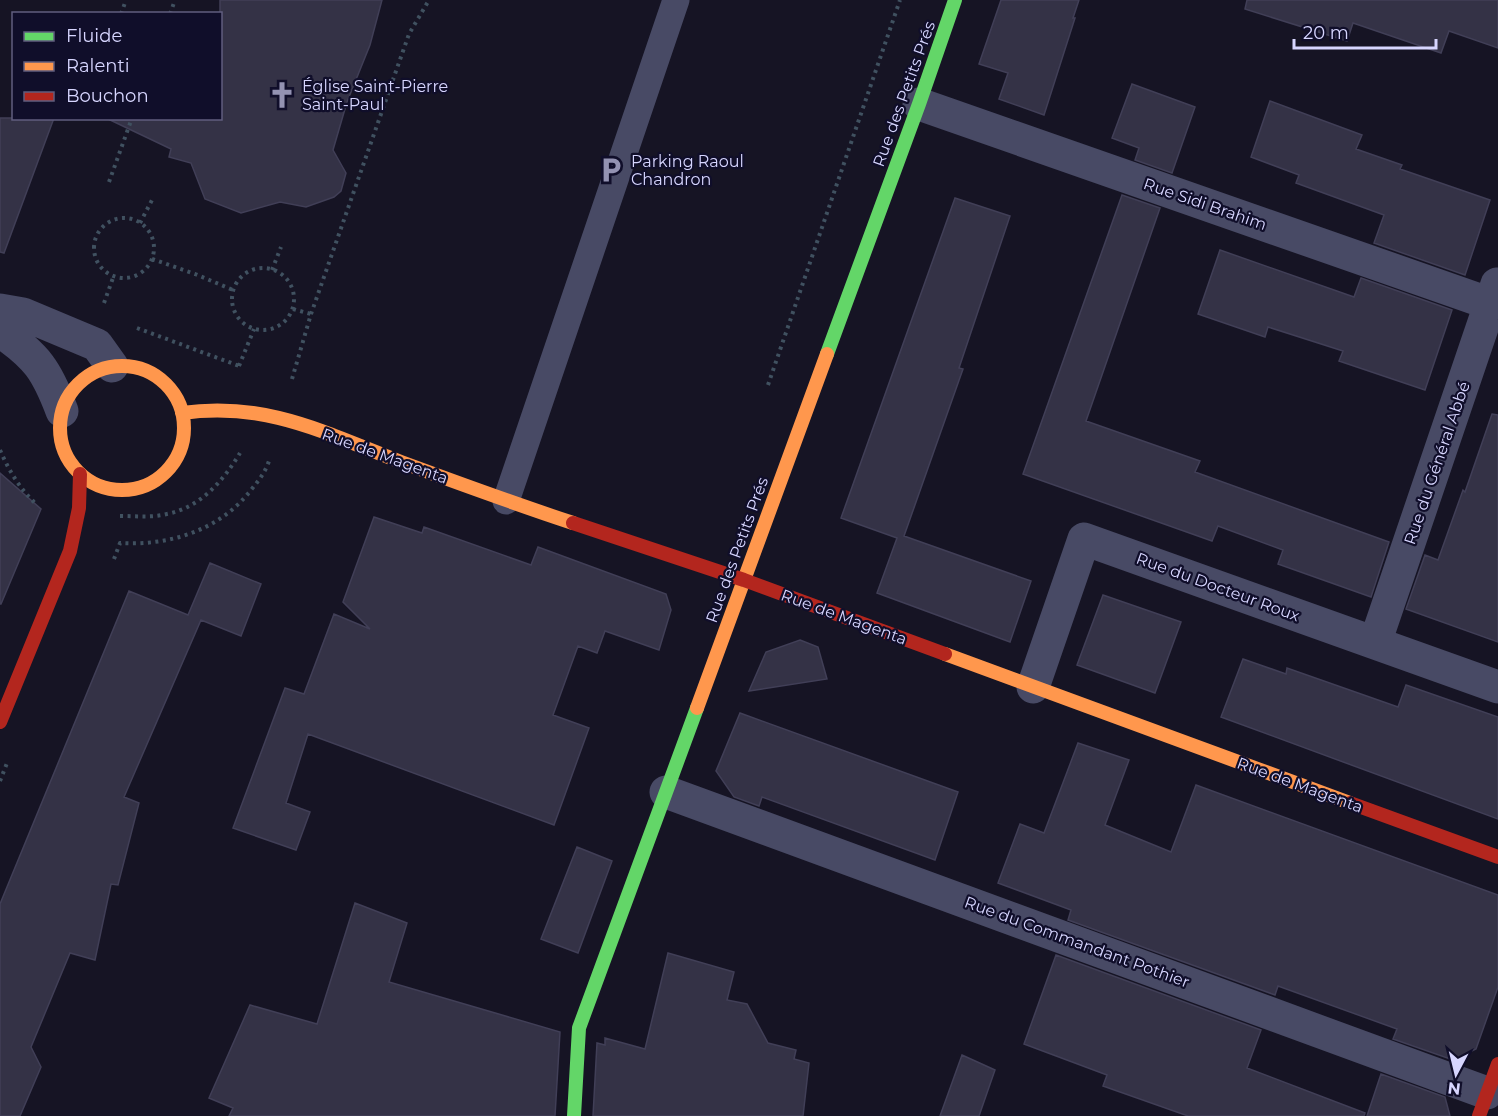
<svg xmlns="http://www.w3.org/2000/svg" width="1498" height="1116" font-family="Montserrat,sans-serif">
<style>
.building{fill:#343246;stroke:#413f57;stroke-width:1.5}
.lines{fill:none;stroke-linecap:round;stroke-linejoin:round}
.path{stroke:#405160;stroke-width:4;stroke-dasharray:3 4.5;stroke-linecap:butt}
.lane{stroke:#484a65;stroke-width:27}
.street{stroke:#484a65;stroke-width:33}
.fast{stroke:#63d668;stroke-width:14}
.slow{stroke:#ff974d;stroke-width:14}
.jam{stroke:#b3261e;stroke-width:14}
.labels{text-anchor:middle;dominant-baseline:central;stroke-width:4.5;stroke-linejoin:round;paint-order:stroke}
.poi-label{font-size:16px;fill:#d7d6ff;stroke:#100e2a;text-anchor:start}
.street-label{font-size:16px;fill:#d7d6ff;stroke:#100e2a}
</style>
<rect width="100%" height="100%" fill="#161424"/>
<path class="building" d="M220,0h162l-12,45 -23,57 -14,48 13,23 -5,18 -7,6 -28,10 -26,-5 -39,11 -36,-14 -14,-36 -22,-6 2,-8 -65,-31h114z
M1001,0h78l-6,18h2l-31,97 -45,-16 9,-26 -29,-9z
M1247,0h251v48l-49,-17 -8,22 -88,-30 -6,18 -102,-32z
M1132,84l63,23 -23,66 -37,-13 4,-12 -27,-10z
M1270,101l92,34 -6,14 46,16 -2,4 90,31 -25,75 -91,-32 10,-28 -88,-32 3,-8 -48,-18z
M0,118h54l-50,135 -4,-1z
M1122,195l38,13 -74,213 114,40 -5,11 194,70 -18,55 -93,-33 5,-14 -65,-24 -6,15 -189,-67z
M955,198l55,18 -51,152 4,1 -59,167 127,45 -21,61 -133,-49 20,-55 -56,-20z
M1220,250l134,47 7,-19 91,32 -27,80 -86,-29 4,-10 -75,-24 -3,10 -67,-23z
M1492,414l6,1v227l-92,-33 19,-54 13,5 25,-70 2,2z
M0,473l41,36 -40,95h-1z
M374,517l48,16 2,-6 107,38 7,-18 128,47 5,16 -12,40 -54,-19 -8,22 -19,-7 -25,69 36,13 -35,97 -246,-91 -22,69 24,9 -14,38 -63,-22 52,-140 19,6 30,-80 36,15 -27,-27z
M210,563l51,21 -20,52 -40,-16 -77,177 15,6 -21,82 -7,-1 -16,76 -25,-7 -39,94 10,20 -21,49h-20v-212l129,-313 59,24z
M1103,595l78,27 -26,71 -78,-28z
M800,640l18,7 9,32 -78,12 17,-39z
M1243,659l43,15 1,-6 111,39 8,-22 92,32v102l-277,-102z
M740,713l218,79 -23,68 -173,-63 -3,9 -25,-9 -18,-26z
M1078,743l51,17 -24,65 66,27 25,-67 302,110v92l-22,62 -23,11 -60,-21 4,-10 -119,-43 -3,9 -207,-75 3,-10 -73,-27 22,-59 24,9z
M577,847l35,14 -34,92 -37,-14z
M355,903l52,20 -18,59 171,50 -5,84h-326l4,-8 -24,-10 41,-93 67,19z
M668,953l66,19 -7,28 20,4 21,39 28,7 -2,9 15,4 -6,53h-210l4,-73 8,2v-7l40,11z
M1056,955l205,75 -14,38 118,45 -1,3h-176l-85,-30 4,-11 -83,-31z
M962,1055l33,15 -16,46h-39z
M1381,1074l64,23 5,19h-83z"/>
<g class="lines">
<path class="path" d="M121,14l5,-14
M170,14l5,-14
M109,182l23,-64
M94 248a30 30 0 1 1 60 0a30 30 0 1 1-60 0Z
M140,223l12,-23
M152,259l43,15 38,16
M232 299a31 31 0 1 1 62 0a31 31 0 1 1-62 0Z
M272,270l9,-23
M104,303l10,-28
M293,309l18,5
M137,328l105,39
M239,366l15,-37
M292,379l19,-65 98,-280 20,-34
M768,385l132,-385
M0,450c9,21 20,39 36,54
M120,516c16,0 31,2 47,-2 34,-7 56,-33 73,-61
M114,559l6,-16c50,3 100,-13 131,-53 9,-11 15,-19 19,-32
M0,781l7,-18"/>
<path class="lane" d="M506,501l170,-501"/>
<path class="street" d="M919,104l572,200
M0,310l23,4 74,31 15,21
M0,331c37,25 47,40 62,80
M1375,643l122,-359
M1033,687l51,-148 414,148
M666,792l821,301"/>
<path class="fast" d="M827,354l92,-250 36,-104
M574,1116l5,-88 118,-320"/>
<path class="slow" d="M60 428a62 62 0 1 1 124 0a62 62 0 1 1-124 0Z
M182,413c84,-12 143,20 219,49 57,21 114,42 172,61
M945,654l405,149
M697,708l130,-354"/>
<path class="jam" d="M573,523l171,57 201,74
M0,722l70,-171 9,-43 1,-34
M1350,803l148,54
M1479,1116l19,-52"/>
</g>
<defs>
<symbol id="church-bare" viewBox="-9 -9 18 18"><path d="M-1.2-6h2.4v3.5h3.3v2.4h-3.3V6h-2.4V-.1h-3.3v-2.4h3.3Z" fill="#9392b2" stroke="#100e2a" stroke-width="2.5" paint-order="stroke"/></symbol>
<symbol id="parking-bare" viewBox="-9 -9 18 18"><path d="M-3.5-5.5H1a3.5 3.5 0 0 1 0 7H-1V5.5H-3.5ZM-1-3.4V-.6H.8a1.4 1.4 0 0 0 0-2.8Z" fill="#9392b2" stroke="#100e2a" stroke-width="2.5" paint-order="stroke"/></symbol>
</defs>
<g fill-rule="evenodd">
<use href="#church-bare" x="263" y="76" width="38" height="38"/>
<use href="#parking-bare" x="592" y="151" width="38" height="38"/>
</g>
<g class="labels">
<g class="poi-label">
<text x="302" y="86">Église Saint-Pierre<tspan x="302" dy="18">Saint-Paul</tspan></text>
<text x="631" y="161">Parking Raoul<tspan x="631" dy="18">Chandron</tspan></text>
</g>
<g class="street-label">
<text transform="translate(904 94) rotate(-70)">Rue des Petits Prés</text>
<text transform="translate(1205 204) rotate(19)">Rue Sidi Brahim</text>
<text transform="translate(385 456) rotate(20)">Rue de Magenta</text>
<text transform="translate(1437 463) rotate(-71)">Rue du Général Abbé</text>
<text transform="translate(737 550) rotate(-70)">Rue des Petits Prés</text>
<text transform="translate(1218 587) rotate(20)">Rue du Docteur Roux</text>
<text transform="translate(844 617) rotate(20)">Rue de Magenta</text>
<text transform="translate(1300 785) rotate(20)">Rue de Magenta</text>
<text transform="translate(1077 942) rotate(20)">Rue du Commandant Pothier</text>
</g>
</g>
<rect x="12" y="12" width="210" height="108" fill="#100e2a" stroke="#605e7f" stroke-width="1.5"/>
<rect x="24" y="32" width="30" height="9" fill="#63d668" stroke="#605e7f" stroke-width="1.5"/>
<text x="66" y="42" font-size="18" fill="#d7d6ff">Fluide</text>
<rect x="24" y="62" width="30" height="9" fill="#ff974d" stroke="#605e7f" stroke-width="1.5"/>
<text x="66" y="72" font-size="18" fill="#d7d6ff">Ralenti</text>
<rect x="24" y="92" width="30" height="9" fill="#b3261e" stroke="#605e7f" stroke-width="1.5"/>
<text x="66" y="102" font-size="18" fill="#d7d6ff">Bouchon</text>
<g transform="translate(1456 1074) rotate(187)" stroke="#100e2a" stroke-width="4.5" paint-order="stroke">
<path d="M0-4.5L10 22L0 15L-10 22Z" fill="#d7d6ff"/>
<text y="-9" font-size="16" font-weight="bold" text-anchor="middle" fill="#d7d6ff">N</text>
</g>
<path d="M1294 39v9h142v-9" fill="none" stroke="#d7d6ff" stroke-width="3"/>
<text x="1303" y="39" font-size="18" fill="#d7d6ff" stroke="#100e2a" stroke-width="4.5" paint-order="stroke">20 m</text>
</svg>
